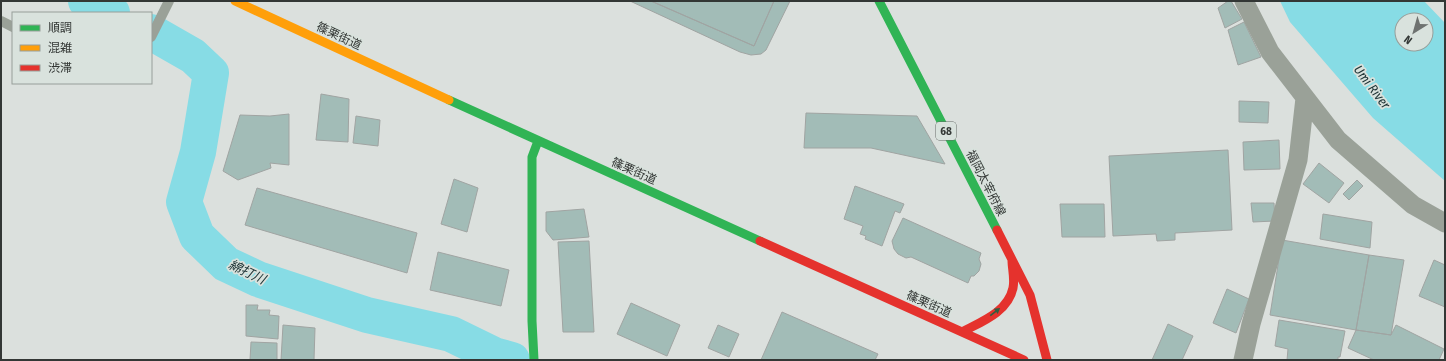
<svg xmlns="http://www.w3.org/2000/svg" width="1446" height="361" font-family="'Fira Sans Condensed','Noto Sans JP',sans-serif">
<style>
.water{fill:#87dce5;fill-rule:evenodd}
.lines{fill:none;stroke-linecap:round;stroke-linejoin:round}
.river{stroke:#87dce5;stroke-width:36}
.building{fill:#a2bcb7;stroke:#a0a4a2}
.lane{stroke:#9aa198;stroke-width:10}
.street{stroke:#9aa198;stroke-width:19}
.fast{stroke:#30b455;stroke-width:9}
.slow{stroke:#ff9f0a;stroke-width:9}
.jam{stroke:#e5322d;stroke-width:9}
.oneway{fill:#325c3f}
.labels{text-anchor:middle;dominant-baseline:central;stroke-width:3.5;stroke-linejoin:round;paint-order:stroke}
.shield{fill:#d9e2dd;stroke:#656a67;stroke-width:1}
.shield-label{font-size:11px;font-weight:bold;fill:#333735}
.street-label{font-size:12px;fill:#333735;stroke:#d9e2dd}
.water-label{font-size:13px;font-style:italic;fill:#1b3133;stroke:#d9e2dd}
</style>
<rect width="100%" height="100%" fill="#dbe0dd"/>
<path class="water" d="M1280,1h144l21,22v158l-72,-63 -83,-96zM1402,20h24v24h-24z"/>
<g class="lines">
<path class="river" d="M86,1l26,12
M151,32l42,24 18,17 -13,79 -14,50 13,34 29,28 32,15 109,36 84,19 43,21 18,5"/>
</g>
<path class="building" d="M630,1h21l103,45 20,-45h16l-24,49 -5,4 -10,1 -11,-3z
M651,1h123l-20,45z
M1228,1h3l11,18 -17,9 -7,-20z
M1244,22l17,35 -23,8 -10,-35z
M321,94l28,5 -1,43 -32,-2z
M1239,101l30,1 -1,21 -29,-1z
M806,113l111,3 28,48 -74,-16h-67z
M289,114v51l-19,-2 1,5 -33,12 -15,-9 17,-56 30,1z
M356,116l24,4 -2,26 -25,-3z
M1279,140l1,29 -36,1 -1,-28z
M1228,150l4,80 -57,3v7l-18,1 -1,-7 -43,2 -4,-80z
M1319,163l25,20 -15,20 -26,-19z
M454,179l24,9 -11,44 -26,-8z
M1357,180l6,6 -14,14 -6,-6z
M855,186l49,18 -4,9 -5,-2 -13,35 -17,-7 1,-3 -6,-2 3,-8 -19,-7z
M257,188l160,45 -10,40 -162,-48z
M1251,203h23l1,18 -22,1z
M1060,204h44l1,33h-43z
M584,209l5,28 -36,3 -7,-9v-19z
M1323,214l49,8 -2,26 -50,-9z
M903,218l78,35 -2,6 2,5 -2,7 -5,5h-3l-3,7 -57,-26 -5,1 -8,-4 -4,-5 -2,-8z
M1282,240l87,15 -13,75 -86,-15z
M589,241l5,91h-31l-5,-90z
M438,252l71,18 -8,36 -71,-16z
M1369,255l35,5 -13,75 -35,-5z
M1434,260l11,5v42l-26,-11z
M1227,289l22,10 -13,34 -23,-10z
M631,303l49,22 -13,31 -50,-22z
M246,305h12l-1,5h13l-1,5 10,1 -1,23 -32,-3z
M782,312l96,42 -3,6h-114z
M1279,320l66,11 -5,26h-2v3h-51l1,-11 -13,-3z
M1168,324l25,12 -11,24h-30z
M283,325l32,3 -1,32h-33z
M718,325l21,9 -10,23 -21,-9z
M1396,325l48,24 -5,11h-65l-26,-12 8,-18 35,5z
M251,342l26,1v17h-27z"/>
<g class="lines">
<path class="lane" d="M1,21l12,6
M151,37l18,-36"/>
<path class="street" d="M1244,1l26,51 68,88 75,65 32,18
M1243,360l8,-36 47,-164 7,-62"/>
<path class="fast" d="M879,1l118,229
M449,100l311,141
M534,360l-2,-39v-164l6,-16"/>
<path class="slow" d="M235,1l214,99"/>
<path class="jam" d="M997,230l33,65 17,65
M760,241l264,119
M962,332c19,-10 46,-20 51,-44 2,-9 -1,-19 -1,-28"/>
</g>
<defs><path id="oneway-solid" d="M-6-.8H1V-3.2L6.5 0L1 3.2V.8H-6Z"/></defs>
<use class="oneway" href="#oneway-solid" transform="translate(995 312) rotate(-38)"/>
<g class="labels">
<rect class="shield" x="936" y="122" width="20" height="18" rx="3"/>
<g class="shield-label">
<text x="946" y="131">68</text>
</g>
<g class="street-label">
<text transform="translate(339 36) rotate(25)">篠栗街道</text>
<text transform="translate(634 171) rotate(24)">篠栗街道</text>
<text transform="translate(986 183) rotate(63)">福岡太宰府線</text>
<text transform="translate(929 304) rotate(24)">篠栗街道</text>
</g>
<g class="water-label">
<text transform="translate(1372 87) rotate(53)">Umi River</text>
<text transform="translate(247 272) rotate(25)">綿打川</text>
</g>
</g>
<rect width="1446" height="361" fill="none" stroke="#333735" stroke-width="4"/>
<rect x="12" y="12" width="140" height="72" fill="#d9e2dd" stroke="#979e9a"/>
<rect x="20" y="25" width="20" height="6" fill="#30b455" stroke="#979e9a"/>
<text x="48" y="32" font-size="12" fill="#333735">順調</text>
<rect x="20" y="45" width="20" height="6" fill="#ff9f0a" stroke="#979e9a"/>
<text x="48" y="52" font-size="12" fill="#333735">混雑</text>
<rect x="20" y="65" width="20" height="6" fill="#e5322d" stroke="#979e9a"/>
<text x="48" y="72" font-size="12" fill="#333735">渋滞</text>
<g transform="translate(1414 32) rotate(217)"><circle r="19" fill="#d9e2dd" stroke="#979e9a"/>
<path d="M0-3L7 15L0 10L-7 15Z" fill="#6e7270"/>
<text y="-6" font-size="11" font-weight="bold" text-anchor="middle" fill="#333735">N</text>
</g>
</svg>
